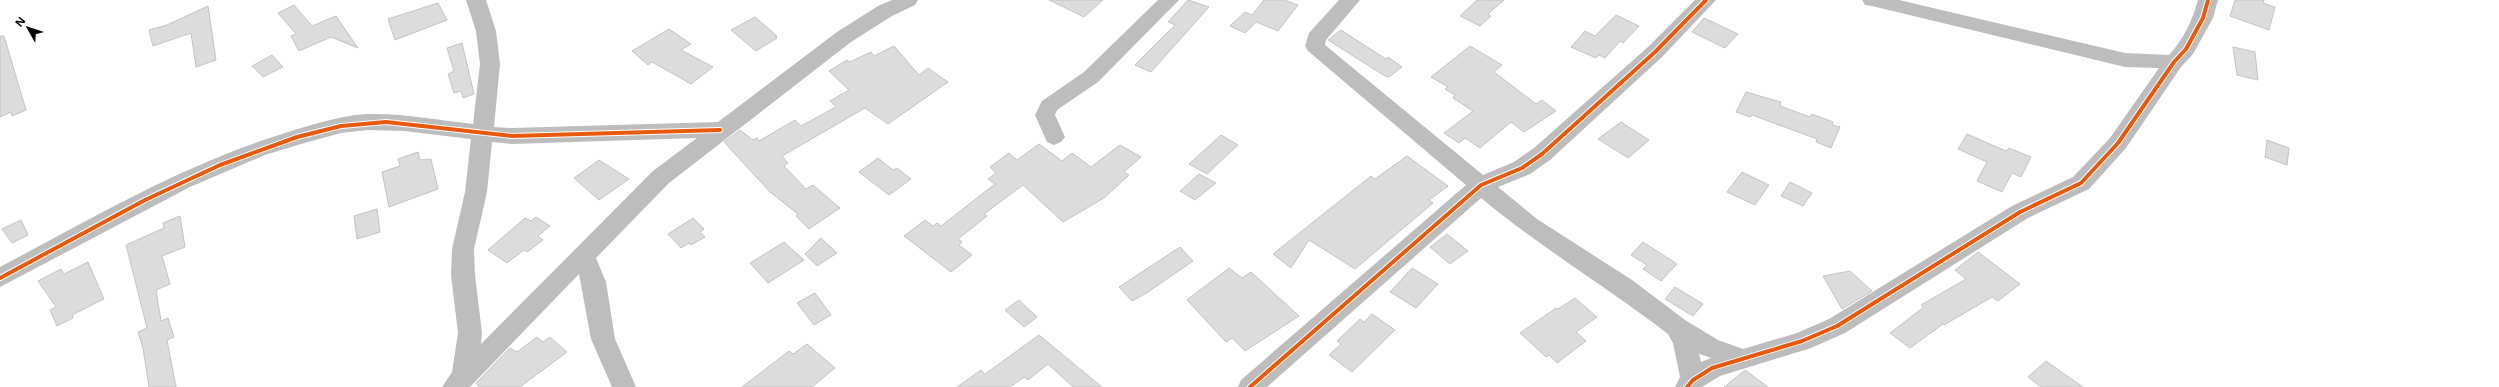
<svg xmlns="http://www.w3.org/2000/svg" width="2499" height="387" font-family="'Noto Sans',sans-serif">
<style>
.building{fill:#dcdcdc;stroke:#c4c4c4}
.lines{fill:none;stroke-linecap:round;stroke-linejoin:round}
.minor{fill:#bdbdbd;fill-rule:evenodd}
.cycleway-casing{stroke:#fff;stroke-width:6}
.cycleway{stroke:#e8590c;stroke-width:4}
</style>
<rect width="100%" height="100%" fill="#fff"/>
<path class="building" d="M1049,0h54l-19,17z
M1188,0l21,7 -58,65 -16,-7 40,-40 -7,-3z
M1264,0h20l14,5 -20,26 -22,-9 -11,11 -15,-7 15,-14 7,3z
M1477,0h27l-16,14 3,2 -11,10 -20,-10z
M2235,0h29l-1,3 12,4 -6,23 -39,-14z
M438,3l9,17 -52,20 -7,-21z
M294,5l18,21 24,-10 22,32 -27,-11 -32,14 -8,-15 5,-2 -18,-21z
M208,6l8,54 -20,7 -5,-34 -38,13 -4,-16 18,-5z
M1616,15l23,11 -16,17 -3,-2 -15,17 -6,-3 -3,3 -25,-11 14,-16 10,5z
M755,17l22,19 -2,1 2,1 -21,13 -25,-21z
M1704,18l34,16 -13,14 -33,-16z
M669,29l22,15 -10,6 32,17 -22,17 -39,-22 -4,3 -16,-14z
M1341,30l45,29 2,-2 14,10 -13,10 -4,-1 -57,-36z
M0,36h4l22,74 -14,6 -1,-4 -11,5z
M462,43l12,51 -11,4 -2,-7 -7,2 -6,-19 6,-3 -7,-23z
M894,46l25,29 9,-7 20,14 -60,42 -23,-16 -83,48 6,7 -4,3 22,23 7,-4 27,23 -31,21 -13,-13 2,-2 -28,-22 -46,-50 16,-12 13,10 4,-2 2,3 36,-21 6,6 35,-19 -6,-6 19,-11 -20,-19 18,-11 3,2 21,-10 3,4z
M1470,46l32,19 -8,7 42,32 6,-4 14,11 -32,21 -13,-10 -31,26 -15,-10 -6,5 -15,-10 29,-22 -20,-13 2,-3 -10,-6 3,-2 -17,-10z
M2233,47l22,5 3,28 -21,-5z
M272,55l11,12 -20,10 -11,-11z
M1746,92l35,10 -1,4 30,11 2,-3 21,8 -1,3 8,2 -9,21 -15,-6 1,-3 -65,-24 -2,2 -14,-5z
M1621,122l28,18 -21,18 -30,-19z
M1967,134l39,17 3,-3 22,9 -10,20 -9,-4 -10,19 -25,-11 10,-19 -29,-13z
M1221,135l17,10 -31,29 -18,-10z
M2267,140l22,8 -2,17 -22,-8z
M1039,144l23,17 10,-8 19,14 29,-22 21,12 -17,15 5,3 -25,23 -41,24 -40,-37 -39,29 3,2 -29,23 4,3 -3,3 13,10 -21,17 -47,-36 21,-16 8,6 4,-3 4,3 54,-42 -7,-5 8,-6 -6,-6 19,-14 8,7z
M418,152l2,8 11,-1 7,30 -49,18 -7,-35 18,-6 -2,-7z
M1407,156l41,30 -19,14 4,3 -78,66 -46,-29 -18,28 -18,-14 98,-78 4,3z
M878,158l15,12 4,-2 14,11 -22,16 -30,-23z
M599,160l30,19 -30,21 -25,-22z
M1742,172l27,13 -14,20 -28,-13z
M1199,174l17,9 -21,17 -15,-9z
M1790,182l22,11 -9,13 -22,-10z
M377,209l3,23 -23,7 -3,-23z
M180,216l5,31 -23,9 8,28 -14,6 5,31 7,-3 6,19 -7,3 9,47h-27l-6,-39 -5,-16 9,-4 -21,-83 38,-17 -1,-5z
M536,217l14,9 -12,10 5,4 -16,12 -3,-2 -17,13 -19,-13 37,-32 6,3z
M693,218l11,11 -4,3 5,5 -14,8 -2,-2 -8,5 -13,-14z
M21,220l7,15 -16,8 -10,-14z
M1447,234l21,17 -18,13 -20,-17z
M821,238l16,15 -20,13 -12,-12z
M784,242l20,18 -36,23 -18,-20z
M1643,242l34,22 -16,17 -18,-12 4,-4 -16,-10z
M1180,247l13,14 -45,31 -16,9 -13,-14z
M1978,252l42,32 -22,17 -6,-4 -48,28 -1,-1 -33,24 -20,-15 34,-26 -3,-2 45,-26 -11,-9z
M88,262l16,37 -32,16 1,3 -16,8 -7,-16 6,-3 -18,-26 23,-12 3,5z
M1229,268l13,10 9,-6 48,44 -54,35 -13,-13 -6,4 -39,-42z
M1412,268l26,16 -22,24 -26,-16z
M1850,271l22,20 -30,18 -19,-33z
M1675,287l28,17 -10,12 -28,-17z
M815,293l16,22 -17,10 -17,-22z
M1575,298l22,19 -21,15 10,9 -29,22 -8,-8 -3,2 -26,-24 36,-25 2,1z
M1019,300l18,17 -13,10 -19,-17z
M1372,314l23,16 -43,42 -23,-17 12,-11 -4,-3 23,-22 4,3z
M1039,335l63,52h-29l-25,-23 -20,16 -4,-3 -14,10h-53l24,-17 4,4z
M537,337l6,5 7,-5 17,15 -47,35h-41l-3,-4 34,-35 7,4z
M807,344l28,24 -23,19h-70l47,-36 4,3z
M2046,361l37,26h-42l-13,-10z
M1745,370l23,17h-44z"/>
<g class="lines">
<path class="minor" d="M466,0h20l10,31 4,33 -6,63 18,1 206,-6 119,-90 41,-26 14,-6h26l-3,5 -23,11 -41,26 -182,141 -73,75 10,24 9,57 21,48h-24l-21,-48 -12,-65 -109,113h-28l10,-15 6,-39 -7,-58 1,-26 13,-57 6,-53 -67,-8 -36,-1 -27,3 -40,11 -36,11 -75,32 -190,100v-20c91,-48 180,-101 279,-132 28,-9 58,-19 88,-21 36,-1 71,6 106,10l7,-60 -4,-33zM697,138l-44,33 -172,173 1,-11 -7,-58 -1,-26 13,-57 5,-50 20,2z
M1158,0h21l-81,82 -41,28 -2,5 10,22 -4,5 -7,3 -7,-3 -12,-27 7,-14 42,-29z
M1339,0h21l-34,40 -1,5 158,130 31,-13 20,-14 114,-101 47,-47h21l-54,57 -112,103 -20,14 -32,13 39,32 95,61 53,40 33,20 25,9 54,-16 32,-14 183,-113 61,-29 37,-39 49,-70 -34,-1 -253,-61 -7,-1 -3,-5h37l226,53 44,2c15,-16 23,-34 29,-55h20l-5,18 -20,36 -12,13 -55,81 -37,41 -61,29 -183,115 -34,15 -91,28 -18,11h-27l5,-10 -7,-34 -5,-9c-61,-47 -128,-87 -187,-136l-214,189h-29l3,-7 225,-195 -158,-134 -3,-5 4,-13zM1699,353l1,1 11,4 -10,4z"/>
<defs>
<path id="cycleway" d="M0,278l145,-78 75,-35 77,-28 44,-11 45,-4 126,14 208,-6
M1250,387l231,-202 41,-17 20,-14 113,-102 51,-52
M1687,387l6,-7 19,-12 90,-27 35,-15 183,-114 61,-29 37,-40 56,-81 12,-13 17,-31 5,-18"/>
</defs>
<use href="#cycleway" class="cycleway-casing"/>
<use href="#cycleway" class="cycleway"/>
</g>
<g transform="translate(28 28) rotate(309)" stroke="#ffffff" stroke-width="3" paint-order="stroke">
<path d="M0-3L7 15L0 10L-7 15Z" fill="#000000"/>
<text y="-6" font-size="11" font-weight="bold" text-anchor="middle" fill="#000000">N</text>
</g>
</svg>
